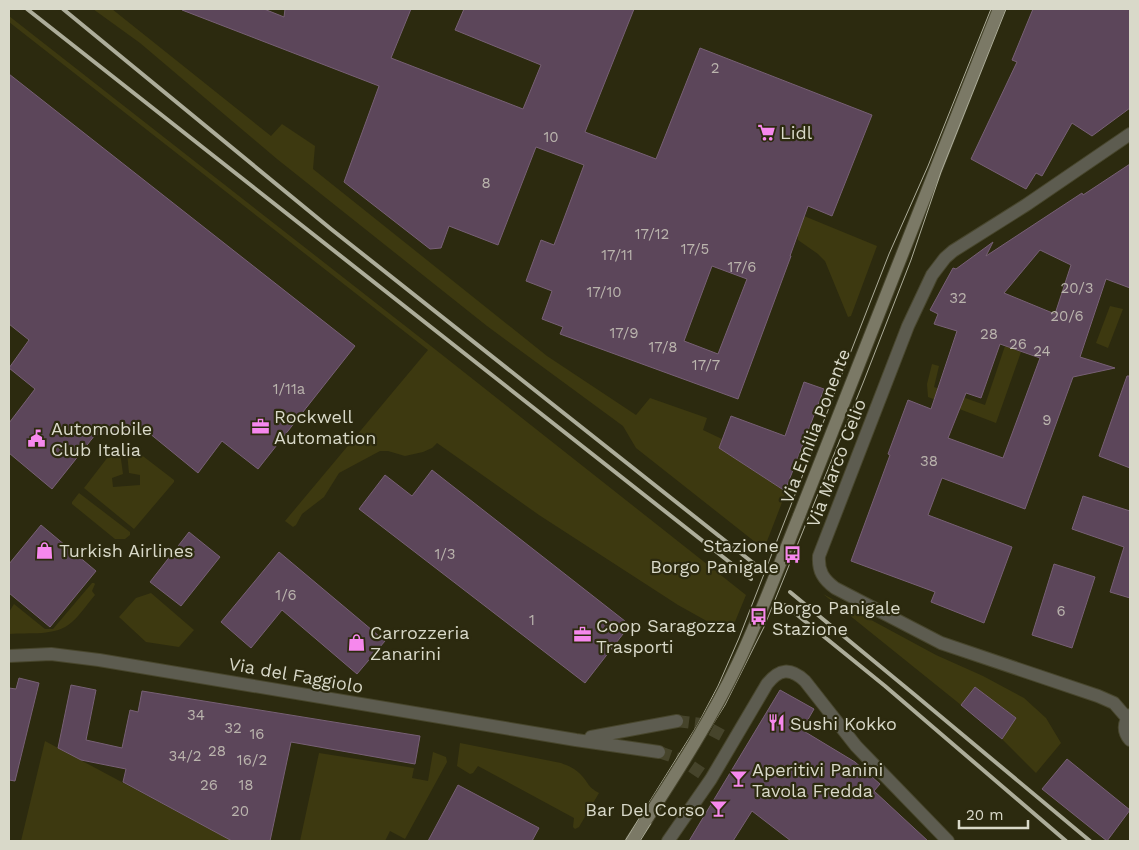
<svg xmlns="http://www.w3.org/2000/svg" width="1139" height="850" font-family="'Work Sans',sans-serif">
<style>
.green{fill:#3d3910}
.building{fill:#5c465a;stroke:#776075;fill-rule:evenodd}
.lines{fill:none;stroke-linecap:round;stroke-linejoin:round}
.street-tunnel{stroke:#46442b;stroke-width:12;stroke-dasharray:12 6;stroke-linecap:butt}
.street-casing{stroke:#48462d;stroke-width:14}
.secondary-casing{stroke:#48462d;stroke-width:14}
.street{stroke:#5d5c50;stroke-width:12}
.secondary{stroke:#7b7966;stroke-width:12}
.tram{stroke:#adad9a;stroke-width:1}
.rail{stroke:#adad9a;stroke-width:4}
.secondary-bridge-casing{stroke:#48462d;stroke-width:14;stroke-linecap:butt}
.secondary-bridge{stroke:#7b7966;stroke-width:12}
.labels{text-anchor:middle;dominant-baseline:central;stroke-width:4.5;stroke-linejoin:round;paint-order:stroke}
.number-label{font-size:15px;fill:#bab4ad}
.poi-label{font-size:18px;fill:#d9d9c9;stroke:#2c2a0f;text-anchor:start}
.street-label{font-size:18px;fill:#d9d9c9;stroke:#2c2a0f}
</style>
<rect width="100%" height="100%" fill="#2c2a0f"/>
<path class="green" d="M93,9h19l159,127 11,-12 33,22 -2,23 234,187 89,59 14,-17 57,20 -4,12 19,9 -3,9 67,44 -22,57 -128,-101 -13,-22 -136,-100 -210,-167 -137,-116z
M9,16l427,334 310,245 -16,39 -52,-29 -139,-90 -102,-72 -5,5 -9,4 -18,4 -17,-5h-8l-41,22 -15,24 -22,17 -6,11 -3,2 -8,-6 143,-171 -419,-328z
M804,216l73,30 -26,70 -3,1 -23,-56 -7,-7 -20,-14v-6z
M1110,306l13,3 -15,39 -12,-5z
M1005,346l16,6 -25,71 -68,-26 -1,-13 5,-20 7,2 -5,21 51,18z
M135,450l39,30v2l-40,47 -50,-41 27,-35 9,-1 3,22 -11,4 1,9 27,-2v-10l-11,-2 -2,-21z
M79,493l51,39v3l-5,4h-10l-43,-35v-2z
M92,583h2l1,1 -3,7 3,4c-8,9 -14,19 -23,27 -16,15 -43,10 -63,12v-22l5,-8 31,25h8z
M151,593l43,37 -15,17 -33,-5 -27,-25 17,-19z
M823,594l113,61 47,21 41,22 22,20 15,25 -25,30 -34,-34 14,-21 -41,-31 -14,18z
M45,741l13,7 174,93h-211z
M460,743l101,20c8,3 15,6 21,13 8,9 5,10 17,17l-20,34 -4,2 -2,-2 1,-9 -96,-52 -5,7 -3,1 -13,-8z
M433,752l13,5 1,5 -42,77 -15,-8 -5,10h-85l19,-88 95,15 -2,10 16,3z"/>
<path class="building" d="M182,9h82l20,8 1,-8h126l-20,49 132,51 18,-44 -86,-35 9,-21h170l-49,123 71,27 44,-111 172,67 -40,101 -24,-10 -18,50h1l-53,143 -178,-65 3,-7 -21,-8 10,-28 -26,-10 15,-41 13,5 30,-80 -48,-18 -38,98 -49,-19 -8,22 -11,1 -86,-67 35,-96 -197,-76zM712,266l35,13 -29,75 -34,-13z
M1033,9h97v99l-38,28 -20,-13 -30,53 -6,-3 -10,16 -55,-30 46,-97 -5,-2z
M9,74l346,272 -97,123 -36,-28 -24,32 -55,-45 -48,7 -43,54 -43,-36v-30l26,-34 -26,-21 20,-28 -20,-16z
M1130,164v124l-24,-9 -26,78 35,11 -42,9 -48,132 -83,-31 -14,37 84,32 -28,76 -53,-21 4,-10 -84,-31 39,-106 -2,-1 20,-54 23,9 26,-78 -23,-7 4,-10 -8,-4 23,-42 3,1 37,-27 -7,14 96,-63 1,2zM1040,250l31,15 -16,49 -51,-21zM1000,344l40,14 -37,100 -55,-20 18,-45 15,5z
M1127,376h3v92l-31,-12z
M804,382l20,7 -39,102 -66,-43 12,-32 54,20z
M432,470l198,155 -45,58 -226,-174 26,-34 27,21z
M1083,496l47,15v87l-20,-6 14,-45 -52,-18z
M41,525l55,46 -46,56 -41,-34v-29z
M189,532l31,25 -39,49 -31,-24z
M279,552l106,89 -28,33 -75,-64 -31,38 -30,-26z
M1054,564l41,13 -23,71 -40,-13z
M19,678l20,5 -24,98 -6,-1v-92l7,1z
M71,685l25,5 -10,50 36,8 8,-38 8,2 4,-21 278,45 -5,28 -124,-22 -21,99h-38l-109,-59 3,-13 -45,-9 -23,-12z
M975,687l41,31 -14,21 -41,-34z
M780,690l34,19 -12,21 53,32 25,22 -6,7 54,50h-137l-39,-30 -19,30h-44z
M1067,759l63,51 -23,31 -65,-52z
M458,785l81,43 -7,13h-104z"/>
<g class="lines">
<path class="street-tunnel" d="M677,721l24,3 24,13
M659,752l23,8 22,15"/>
<defs>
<path id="street" d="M9,656l42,-2 48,6 477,80 83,12
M1130,715c-7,8 -7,17 0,25
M1127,718l-13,-15 -16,-7 -157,-53 -106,-55c-12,-9 -17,-17 -16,-32l89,-230 24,-51 13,-17 8,-7 73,-46 104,-71
M591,737l86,-16
M668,841l43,-62 56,-95c12,-15 23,-17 38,-3l51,65 92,95"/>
<path id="secondary" d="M799,516l200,-507
M632,841l14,-21"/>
</defs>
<use href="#street" class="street-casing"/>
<use href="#secondary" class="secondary-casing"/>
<use href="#street" class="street"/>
<use href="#secondary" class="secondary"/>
<path class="tram" d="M625,841l73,-117 20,-38 21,-48 150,-384 39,-88 63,-157
M640,841l85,-136 39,-78 99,-244 48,-123 30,-88 65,-163"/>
<path class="rail" d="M27,9l724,570
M63,9l268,220 426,337
M790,592l125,103 175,146
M785,605l100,81 181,155"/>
<defs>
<path id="secondary-bridge" d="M646,820c33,-51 66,-102 92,-157 23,-48 41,-98 61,-147"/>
</defs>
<use href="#secondary-bridge" class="secondary-bridge-casing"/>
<use href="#secondary-bridge" class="secondary-bridge"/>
</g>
<defs>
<symbol id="supermarket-bare" viewBox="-9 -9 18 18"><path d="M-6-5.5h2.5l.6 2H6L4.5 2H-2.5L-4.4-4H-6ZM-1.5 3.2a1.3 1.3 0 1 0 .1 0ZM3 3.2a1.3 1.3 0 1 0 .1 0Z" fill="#f688ed" stroke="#2c2a0f" stroke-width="2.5" paint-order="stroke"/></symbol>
<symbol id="office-bare" viewBox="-9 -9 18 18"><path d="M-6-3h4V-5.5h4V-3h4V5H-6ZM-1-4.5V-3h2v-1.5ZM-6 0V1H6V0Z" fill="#f688ed" stroke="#2c2a0f" stroke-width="2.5" paint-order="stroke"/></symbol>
<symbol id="civic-bare" viewBox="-9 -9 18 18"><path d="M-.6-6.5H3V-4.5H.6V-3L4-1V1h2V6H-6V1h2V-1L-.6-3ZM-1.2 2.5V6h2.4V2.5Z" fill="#f688ed" stroke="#2c2a0f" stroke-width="2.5" paint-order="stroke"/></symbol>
<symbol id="shop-bare" viewBox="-9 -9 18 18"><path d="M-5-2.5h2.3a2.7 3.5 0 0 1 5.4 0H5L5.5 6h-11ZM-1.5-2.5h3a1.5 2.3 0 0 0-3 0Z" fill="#f688ed" stroke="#2c2a0f" stroke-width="2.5" paint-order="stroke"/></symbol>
<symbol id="bus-bare" viewBox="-9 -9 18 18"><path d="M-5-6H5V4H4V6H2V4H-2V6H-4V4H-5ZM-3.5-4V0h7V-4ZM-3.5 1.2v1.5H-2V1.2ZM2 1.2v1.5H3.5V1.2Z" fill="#f688ed" stroke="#2c2a0f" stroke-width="2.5" paint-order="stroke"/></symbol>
<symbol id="restaurant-bare" viewBox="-9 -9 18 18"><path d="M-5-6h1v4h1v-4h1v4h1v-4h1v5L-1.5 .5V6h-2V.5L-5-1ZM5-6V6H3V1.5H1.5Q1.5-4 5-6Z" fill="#f688ed" stroke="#2c2a0f" stroke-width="2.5" paint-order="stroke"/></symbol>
<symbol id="bar-bare" viewBox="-9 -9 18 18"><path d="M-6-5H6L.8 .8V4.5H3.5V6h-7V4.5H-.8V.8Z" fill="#f688ed" stroke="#2c2a0f" stroke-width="2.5" paint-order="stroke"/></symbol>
</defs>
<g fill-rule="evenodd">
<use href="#supermarket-bare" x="754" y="120" width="25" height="25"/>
<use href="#office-bare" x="248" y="414" width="25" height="25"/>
<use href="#civic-bare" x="24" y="426" width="25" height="25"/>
<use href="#shop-bare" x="32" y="538" width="25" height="25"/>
<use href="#bus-bare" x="780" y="542" width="25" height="25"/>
<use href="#bus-bare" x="746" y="604" width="25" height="25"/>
<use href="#office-bare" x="570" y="622" width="25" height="25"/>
<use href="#shop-bare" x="344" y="630" width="25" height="25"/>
<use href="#restaurant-bare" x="764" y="710" width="25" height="25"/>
<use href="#bar-bare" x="726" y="766" width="25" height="25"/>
<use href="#bar-bare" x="706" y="796" width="25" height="25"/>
</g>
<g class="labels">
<g class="number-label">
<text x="715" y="68">2</text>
<text x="551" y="137">10</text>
<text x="486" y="183">8</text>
<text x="652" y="234">17/12</text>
<text x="695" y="249">17/5</text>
<text x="617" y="255">17/11</text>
<text x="742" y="267">17/6</text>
<text x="1077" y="288">20/3</text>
<text x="604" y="292">17/10</text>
<text x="958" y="298">32</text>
<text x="1067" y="316">20/6</text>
<text x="624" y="333">17/9</text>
<text x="989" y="334">28</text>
<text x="1018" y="344">26</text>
<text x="663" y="347">17/8</text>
<text x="1042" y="351">24</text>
<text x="706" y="365">17/7</text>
<text x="289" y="389">1/11a</text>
<text x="1047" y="420">9</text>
<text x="929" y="461">38</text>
<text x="445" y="554">1/3</text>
<text x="286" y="595">1/6</text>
<text x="1061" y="611">6</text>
<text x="532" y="620">1</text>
<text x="196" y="715">34</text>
<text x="233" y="728">32</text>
<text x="257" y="734">16</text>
<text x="217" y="751">28</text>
<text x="185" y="756">34/2</text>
<text x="252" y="760">16/2</text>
<text x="209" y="785">26</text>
<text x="246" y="785">18</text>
<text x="240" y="811">20</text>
</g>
<g class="poi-label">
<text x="780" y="132">Lidl</text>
<text x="274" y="416">Rockwell<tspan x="274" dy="21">Automation</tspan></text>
<text x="51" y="428">Automobile<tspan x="51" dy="21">Club Italia</tspan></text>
<text x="779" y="545" text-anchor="end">Stazione<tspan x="779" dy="21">Borgo Panigale</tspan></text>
<text x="59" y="550">Turkish Airlines</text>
<text x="772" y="607">Borgo Panigale<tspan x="772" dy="21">Stazione</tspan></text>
<text x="596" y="625">Coop Saragozza<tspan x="596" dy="21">Trasporti</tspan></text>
<text x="370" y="632">Carrozzeria<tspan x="370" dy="21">Zanarini</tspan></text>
<text x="790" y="723">Sushi Kokko</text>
<text x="752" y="769">Aperitivi Panini<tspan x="752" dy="21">Tavola Fredda</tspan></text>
<text x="705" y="809" text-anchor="end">Bar Del Corso</text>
</g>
<g class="street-label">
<text transform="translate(815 426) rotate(-69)">Via Emilia Ponente</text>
<text transform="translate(836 463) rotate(-69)">Via Marco Celio</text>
<text transform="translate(296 675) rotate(10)">Via del Faggiolo</text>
</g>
</g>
<rect width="1139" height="850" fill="none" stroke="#d9d9c9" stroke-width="20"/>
<path d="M959 820v8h69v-8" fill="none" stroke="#d9d9c9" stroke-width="2.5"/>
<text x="966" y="820" font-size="15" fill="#d9d9c9" stroke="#2c2a0f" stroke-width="4" paint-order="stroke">20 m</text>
</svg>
